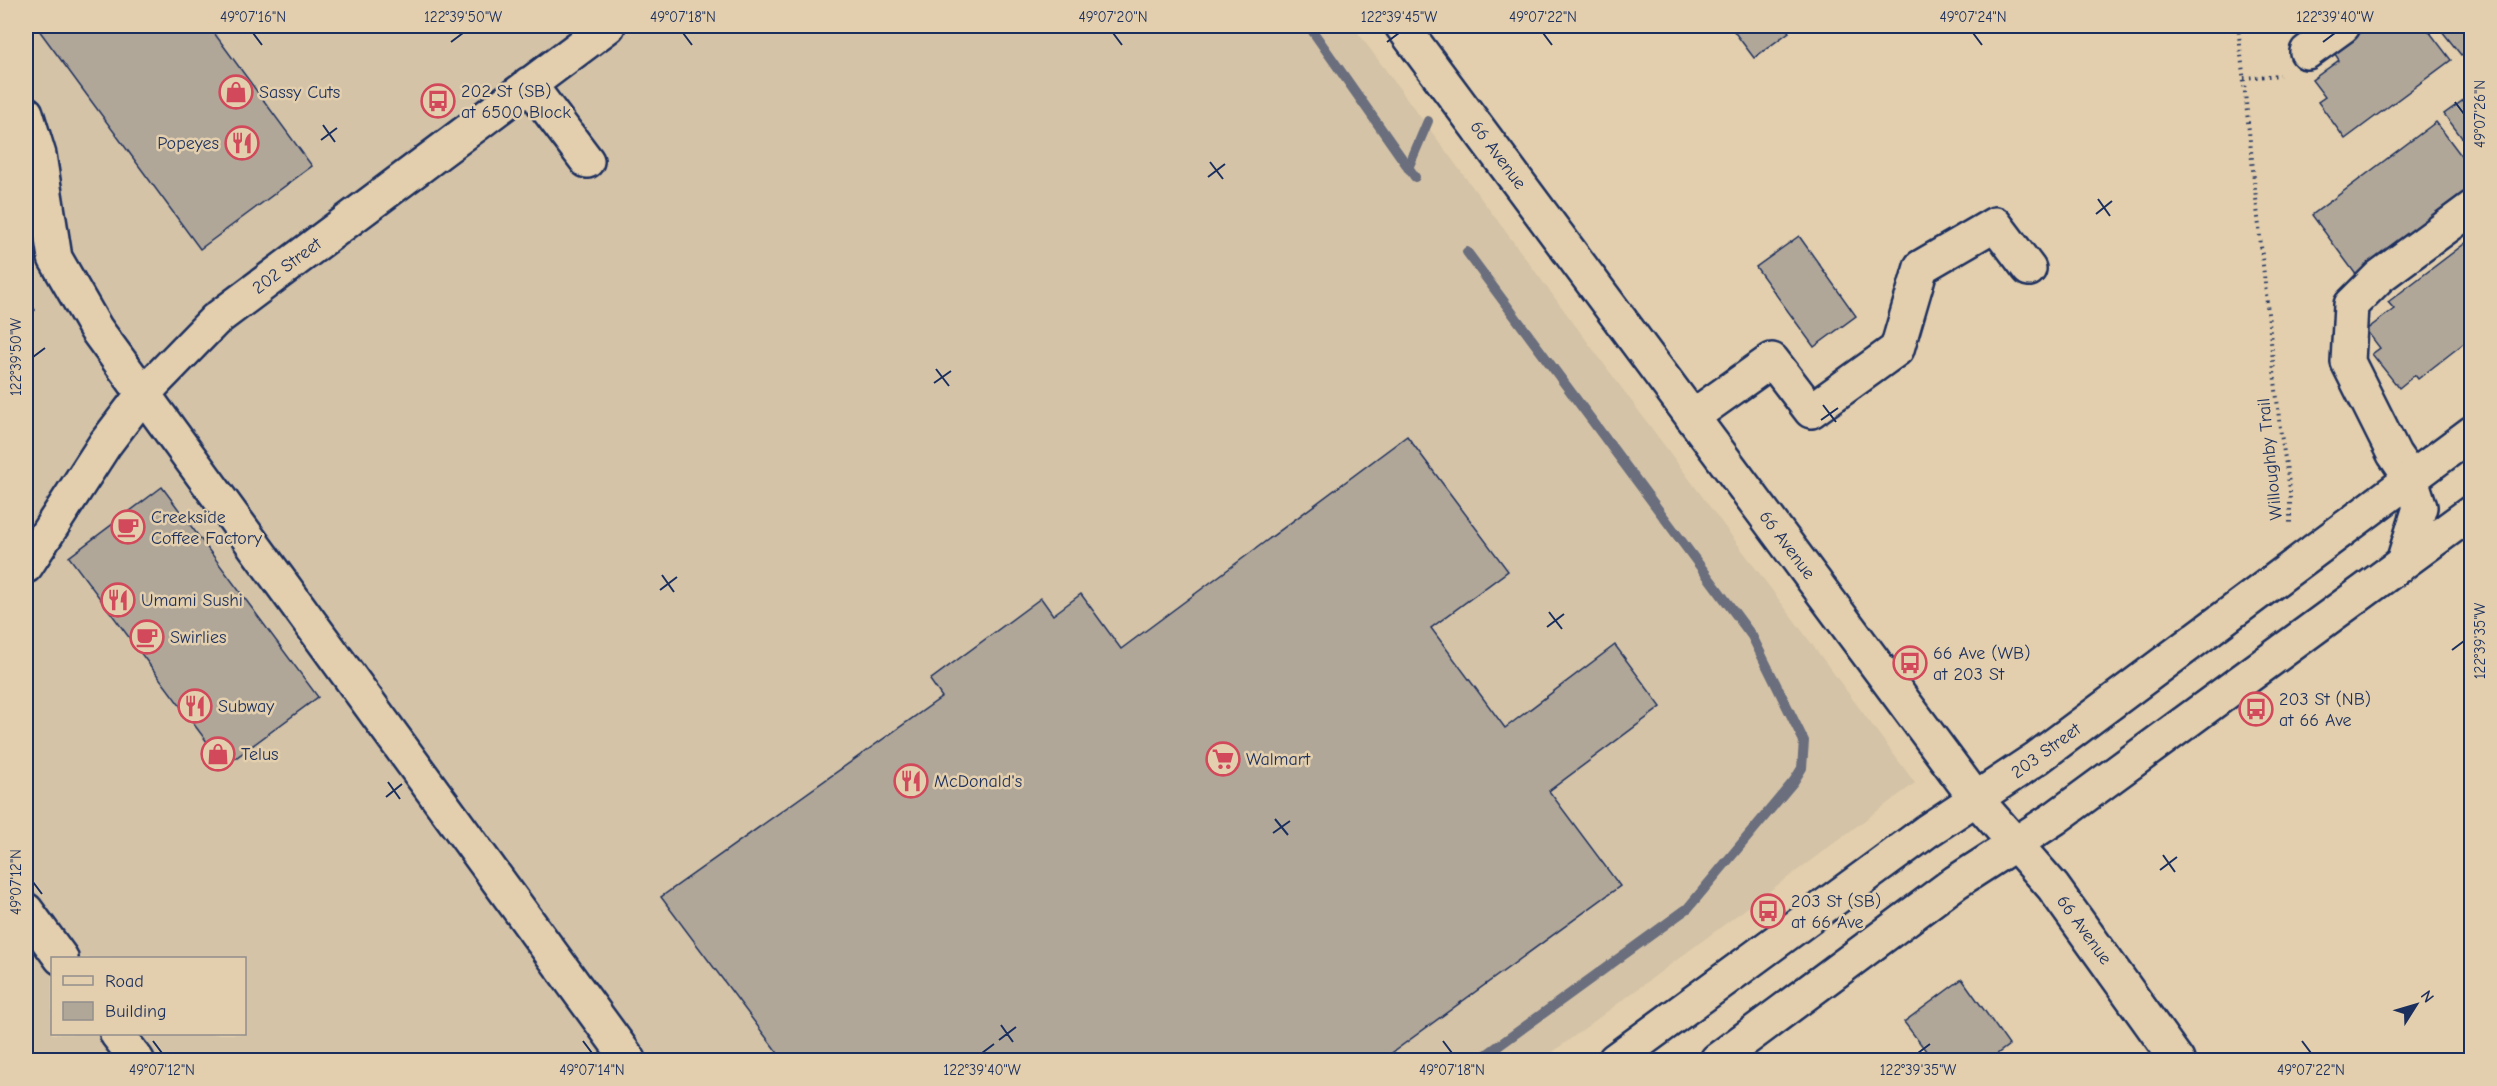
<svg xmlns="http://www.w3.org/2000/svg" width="2497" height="1086" font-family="'Comic Neue',sans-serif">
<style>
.built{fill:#d4c3a7;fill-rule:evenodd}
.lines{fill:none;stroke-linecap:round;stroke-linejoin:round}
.stream{stroke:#6a6e7d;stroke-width:10}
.building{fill:#b1a799;stroke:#1b2f5e;stroke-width:1.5}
.minor-casing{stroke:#1b2f5e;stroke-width:38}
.major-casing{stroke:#1b2f5e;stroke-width:38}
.path{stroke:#1b2f5e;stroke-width:4;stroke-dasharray:1.5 4.5;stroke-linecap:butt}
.minor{stroke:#e3cfad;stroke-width:33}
.major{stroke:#e3cfad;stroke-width:33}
.ticks{fill:none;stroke:#1b2f5e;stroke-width:2}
.labels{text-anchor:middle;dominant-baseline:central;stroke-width:5;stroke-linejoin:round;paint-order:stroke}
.poi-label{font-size:18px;fill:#1b2f5e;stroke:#e3cfad;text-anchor:start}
.street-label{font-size:18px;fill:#1b2f5e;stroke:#e3cfad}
.neatline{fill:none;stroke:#1b2f5e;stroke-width:2}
.ticks-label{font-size:15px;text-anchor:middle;fill:#1b2f5e}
</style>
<rect width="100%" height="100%" fill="#e3cfad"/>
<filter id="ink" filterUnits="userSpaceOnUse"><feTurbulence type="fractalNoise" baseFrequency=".0167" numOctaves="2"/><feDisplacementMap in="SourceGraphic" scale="12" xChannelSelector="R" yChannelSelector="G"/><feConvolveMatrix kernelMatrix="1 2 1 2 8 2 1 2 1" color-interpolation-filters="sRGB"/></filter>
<g filter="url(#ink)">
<path class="built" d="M26,26h1327l562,757 -373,277h-1516zM52,958h192v76h-192z"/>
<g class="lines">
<path class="stream" d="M1309,26l106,151
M1408,168l20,-47
M1467,252l285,384 52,105 -2,27 -8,13 -106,127 -209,152"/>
</g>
<path class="building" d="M36,26h173l103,140 -112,83z
M1730,26h54l5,6 -35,26z
M2366,26h59l26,34 -106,79 -27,-37 7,-5 -13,-17 27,-20 -6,-9z
M2438,26h34v21l-11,8z
M2472,94v57l-28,-37z
M2436,122l36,48v21l-115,85 -45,-61z
M1799,236l57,80 -42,31 -58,-80z
M2472,238v99l-54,42 -3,-4 -16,13 -27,-34 8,-6 -14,-18 28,-21 -6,-7z
M26,297l9,13 -9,7z
M1407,436l101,135 -77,57 74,100 110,-83 46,62 -112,84 71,95 -238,174h-599l-122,-163 281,-200 -12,-17 111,-82 12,17 28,-21 40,55z
M162,487l156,210 -93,69 -156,-209z
M1962,979l47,66 -20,15h-56l-29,-38z"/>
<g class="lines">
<defs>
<path id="minor" d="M1402,26l574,773 77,88 124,173
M2307,52l36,-26
M529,84l58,77
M26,113l13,42 16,103 41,71 533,731
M1692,417l80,-57 39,51 86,-62 24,-82 74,-43 34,45
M2403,562l17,-55 -9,-28 -17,-25 -46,-92 3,-57 29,-29 92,-68
M26,566l79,-122 38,-50 72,-74 393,-294
M26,910l35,48
M117,1034l20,26"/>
<path id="major" d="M1615,1060l312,-229 110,-73 435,-325
M1717,1060l239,-178 99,-64 417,-306"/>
</defs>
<use href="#minor" class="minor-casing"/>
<use href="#major" class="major-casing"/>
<path class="path" d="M2238,26l42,402 10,61v34
M2244,78l36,-3
M2258,712l8,7"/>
<use href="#minor" class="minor"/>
<use href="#major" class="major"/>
</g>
</g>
<path class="ticks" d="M253,33l9,12M683,33l9,12M1113,33l9,12M1543,33l9,12M1973,33l9,12M451,42l12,-9M1387,42l12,-9M2323,42l12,-9M2455,102l9,12M323,125l12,17M321,140l16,-12M1210,162l13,17M1208,177l17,-13M2098,199l12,17M2096,214l16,-13M33,357l12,-9M936,369l13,17M934,383l17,-12M1823,405l13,17M1821,420l17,-12M662,575l12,17M660,590l17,-13M1549,612l13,17M1547,627l17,-13M2452,650l12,-9M388,782l12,17M386,797l16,-13M1275,819l13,16M1273,833l17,-12M2163,855l12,17M2160,870l17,-13M33,882l9,12M1001,1025l12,17M999,1040l17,-13M153,1041l9,12M583,1041l9,12M1443,1041l9,12M2302,1041l9,12M982,1053l12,-9M1918,1053l12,-9"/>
<defs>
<symbol id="shop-ring" viewBox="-11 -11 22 22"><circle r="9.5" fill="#e3cfad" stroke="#d1495b" stroke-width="1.5"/><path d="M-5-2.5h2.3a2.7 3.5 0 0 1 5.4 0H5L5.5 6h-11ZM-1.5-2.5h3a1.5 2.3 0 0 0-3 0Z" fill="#d1495b"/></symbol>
<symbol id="bus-ring" viewBox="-11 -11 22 22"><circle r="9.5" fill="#e3cfad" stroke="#d1495b" stroke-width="1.5"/><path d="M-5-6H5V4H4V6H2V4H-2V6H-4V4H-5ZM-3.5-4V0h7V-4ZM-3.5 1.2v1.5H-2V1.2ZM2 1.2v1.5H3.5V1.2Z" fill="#d1495b"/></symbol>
<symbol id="restaurant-ring" viewBox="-11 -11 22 22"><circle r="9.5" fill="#e3cfad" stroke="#d1495b" stroke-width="1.5"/><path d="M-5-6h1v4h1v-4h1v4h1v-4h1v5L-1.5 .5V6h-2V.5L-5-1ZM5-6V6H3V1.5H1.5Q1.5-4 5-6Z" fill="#d1495b"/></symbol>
<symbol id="cafe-ring" viewBox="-11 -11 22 22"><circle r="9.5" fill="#e3cfad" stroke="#d1495b" stroke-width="1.5"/><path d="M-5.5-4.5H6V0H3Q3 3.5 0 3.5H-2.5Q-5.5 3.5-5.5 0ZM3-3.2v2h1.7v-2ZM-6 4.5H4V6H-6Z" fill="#d1495b"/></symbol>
<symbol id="supermarket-ring" viewBox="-11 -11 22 22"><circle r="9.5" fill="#e3cfad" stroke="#d1495b" stroke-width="1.5"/><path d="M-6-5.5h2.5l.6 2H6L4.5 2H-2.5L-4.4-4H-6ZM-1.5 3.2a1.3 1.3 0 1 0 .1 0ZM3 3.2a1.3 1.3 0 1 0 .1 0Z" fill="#d1495b"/></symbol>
</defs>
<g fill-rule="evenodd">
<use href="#shop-ring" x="217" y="73" width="38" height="38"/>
<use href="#bus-ring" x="419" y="82" width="38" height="38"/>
<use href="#restaurant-ring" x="223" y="124" width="38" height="38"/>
<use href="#cafe-ring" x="109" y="508" width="38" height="38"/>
<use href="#restaurant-ring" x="99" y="581" width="38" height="38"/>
<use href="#cafe-ring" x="128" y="618" width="38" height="38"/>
<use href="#bus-ring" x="1891" y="644" width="38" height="38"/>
<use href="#restaurant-ring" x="176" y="687" width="38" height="38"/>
<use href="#bus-ring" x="2237" y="690" width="38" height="38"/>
<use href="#shop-ring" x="199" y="735" width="38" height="38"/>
<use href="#supermarket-ring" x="1204" y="740" width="38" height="38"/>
<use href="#restaurant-ring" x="892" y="762" width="38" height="38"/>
<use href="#bus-ring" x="1749" y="892" width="38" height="38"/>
</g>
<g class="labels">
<g class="poi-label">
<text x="461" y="91">202 St (SB)<tspan x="461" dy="21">at 6500 Block</tspan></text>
<text x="259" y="92">Sassy Cuts</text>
<text x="219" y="143" text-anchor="end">Popeyes</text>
<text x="151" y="517">Creekside<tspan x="151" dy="21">Coffee Factory</tspan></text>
<text x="141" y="600">Umami Sushi</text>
<text x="170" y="637">Swirlies</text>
<text x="1933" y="653">66 Ave (WB)<tspan x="1933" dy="21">at 203 St</tspan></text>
<text x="2279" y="699">203 St (NB)<tspan x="2279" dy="21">at 66 Ave</tspan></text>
<text x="218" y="706">Subway</text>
<text x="241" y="754">Telus</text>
<text x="1246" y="759">Walmart</text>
<text x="934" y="781">McDonald's</text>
<text x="1791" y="901">203 St (SB)<tspan x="1791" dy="21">at 66 Ave</tspan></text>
</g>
<g class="street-label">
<text transform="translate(1498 155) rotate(53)">66 Avenue</text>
<text transform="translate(287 266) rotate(-37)">202 Street</text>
<text transform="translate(2270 459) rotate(-96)">Willoughby Trail</text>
<text transform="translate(1787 545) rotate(53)">66 Avenue</text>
<text transform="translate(2046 751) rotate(-36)">203 Street</text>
<text transform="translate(2084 930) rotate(54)">66 Avenue</text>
</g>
</g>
<rect width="2497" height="1086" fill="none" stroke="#e3cfad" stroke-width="66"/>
<rect x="51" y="957" width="195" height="78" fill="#e3cfad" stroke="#938f8d" stroke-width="1.5"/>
<rect x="63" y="976" width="30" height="9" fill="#e3cfad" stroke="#938f8d" stroke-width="1.5"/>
<text x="105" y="987" font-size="18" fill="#1b2f5e">Road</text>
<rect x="63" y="1002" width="30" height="18" fill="#b1a799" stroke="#938f8d" stroke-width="1.5"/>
<text x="105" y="1017" font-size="18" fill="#1b2f5e">Building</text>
<g transform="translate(2416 1005) rotate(53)" stroke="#e3cfad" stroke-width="4.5" paint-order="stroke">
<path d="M0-4.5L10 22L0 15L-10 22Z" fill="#1b2f5e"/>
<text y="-9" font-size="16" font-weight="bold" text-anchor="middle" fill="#1b2f5e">N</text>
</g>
<rect x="33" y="33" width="2431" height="1020" class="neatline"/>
<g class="ticks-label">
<text x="253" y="22">49°07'16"N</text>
<text x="463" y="22">122°39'50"W</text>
<text x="683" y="22">49°07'18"N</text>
<text x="1113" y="22">49°07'20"N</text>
<text x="1399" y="22">122°39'45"W</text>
<text x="1543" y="22">49°07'22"N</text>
<text x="1973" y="22">49°07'24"N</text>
<text x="2335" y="22">122°39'40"W</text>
<text transform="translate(2480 114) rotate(-90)" y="5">49°07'26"N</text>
<text transform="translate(16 357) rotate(-90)" y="5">122°39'50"W</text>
<text transform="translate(2480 641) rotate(-90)" y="5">122°39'35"W</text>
<text transform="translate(16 882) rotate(-90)" y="5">49°07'12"N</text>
<text x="162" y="1075">49°07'12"N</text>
<text x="592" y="1075">49°07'14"N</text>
<text x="982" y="1075">122°39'40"W</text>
<text x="1452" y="1075">49°07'18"N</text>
<text x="1918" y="1075">122°39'35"W</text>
<text x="2311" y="1075">49°07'22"N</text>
</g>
</svg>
